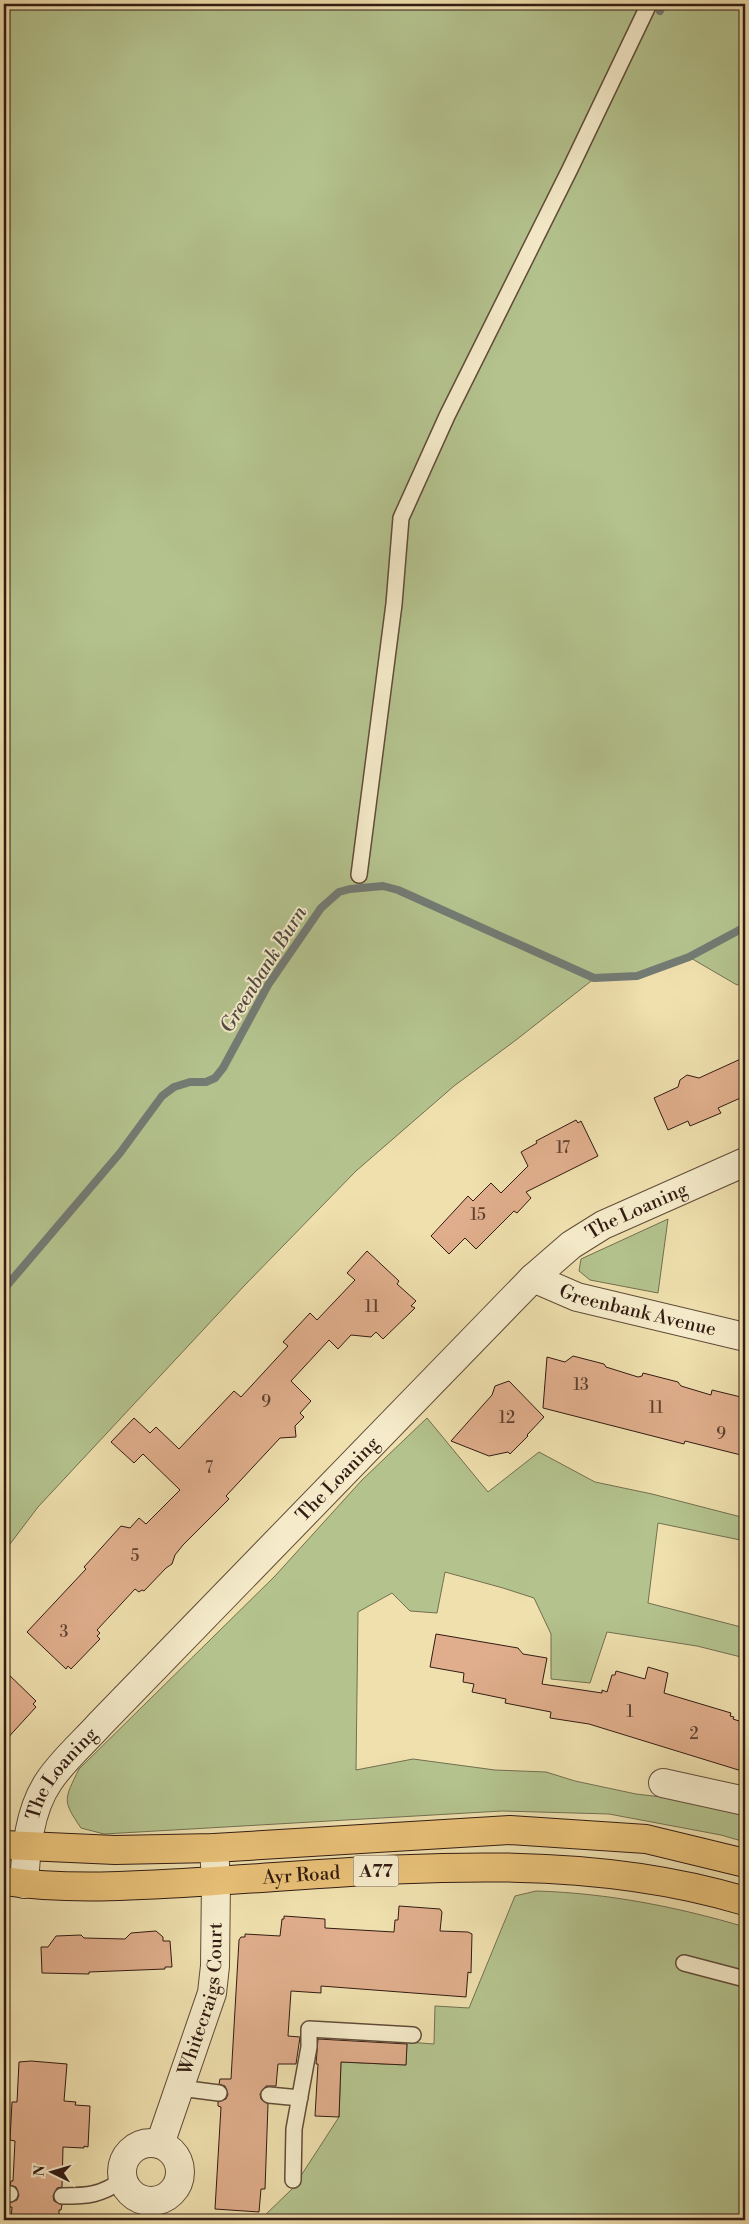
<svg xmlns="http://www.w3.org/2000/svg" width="749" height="2224" font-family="'Libre Bodoni',serif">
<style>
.green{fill:#b4c38e;stroke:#736f50}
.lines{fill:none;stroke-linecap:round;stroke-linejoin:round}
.stream{stroke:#737b74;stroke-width:8}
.building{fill:#e0ae8c;stroke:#321b12}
.service-casing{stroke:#614c39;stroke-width:18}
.minor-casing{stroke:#614c39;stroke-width:30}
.primary-casing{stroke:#321b12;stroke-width:30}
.service{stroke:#f5ebca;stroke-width:15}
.minor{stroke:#f5ebca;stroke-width:28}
.primary{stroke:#e8c077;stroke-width:28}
.labels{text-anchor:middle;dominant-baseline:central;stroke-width:4;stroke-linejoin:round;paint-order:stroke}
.number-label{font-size:16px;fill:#5e4030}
.shield{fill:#f5ebca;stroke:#6c5949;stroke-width:1}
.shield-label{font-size:18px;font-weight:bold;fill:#321b12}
.street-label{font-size:19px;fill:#321b12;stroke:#f5ebca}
.water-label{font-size:20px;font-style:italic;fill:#524b43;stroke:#f5ebca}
</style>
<rect width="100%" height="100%" fill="#efe0ae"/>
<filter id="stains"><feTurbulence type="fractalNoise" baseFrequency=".004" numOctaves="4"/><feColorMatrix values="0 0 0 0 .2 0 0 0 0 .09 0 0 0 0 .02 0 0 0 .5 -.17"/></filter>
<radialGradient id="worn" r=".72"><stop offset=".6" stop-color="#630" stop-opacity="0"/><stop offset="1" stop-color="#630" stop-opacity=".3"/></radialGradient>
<path class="green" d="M4,4h741v977l-8,4 -48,-28 -52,19 -42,2 -79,62 -62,46 -98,85 -112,115 -206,221 -34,45z
M668,1219l-10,74 -68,-13 -11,-9 2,-12z
M427,1418l61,74 51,-40 56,30 57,12 93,24v23l-87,-18 -10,80 97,25v30l-48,-12 -90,-14 -17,51 -39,-4v-45l-17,-36 -31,-10 -58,-16 -8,41 -27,-2 -18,-18 -34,19 -2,158 57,-11 82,11 51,2 29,9 61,13 76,9 33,10v29l-24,-7 -112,-21 -107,-3 -398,23 -23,-6c-19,-28 -17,-28 -2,-59l196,-193 87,-96z
M536,1891c71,2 142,16 209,36v293h-485l33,-32 46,-71 2,-55 65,3 1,-23 27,2 1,-38 34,2 46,-112z"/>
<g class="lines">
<path class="stream" d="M660,11l3,-7
M4,1289l116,-136 42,-57 12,-9 16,-5h16l9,-4 8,-10 45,-83 53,-77 18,-16 11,-3 33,-3 15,4 196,88 43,-2 52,-19 56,-30"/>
</g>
<path class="building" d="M745,1057v39l-27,12 3,5 -31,13 -2,-5 -20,9 -14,-32 24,-11 2,-7 7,-5 12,3z
M576,1120l2,3 3,-2 17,35 -72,36 5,6 -14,15 -3,-2 -38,38 -11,-11 -16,16 -18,-18 37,-40 5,5 18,-18 10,10 27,-27 -7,-14 16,-9 -1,-2z
M367,1251l32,30 -2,3 19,17 -5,5 4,2 -32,31 -7,-7 -5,5 -20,-2 -13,14 -9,-9 -38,41 20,20 -11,12 4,4 -9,9 1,11 -16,1 -54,58 3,3 -46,46 -8,10 -3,9 -6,4 -22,23 -2,-1 -3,2 -4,-3 -38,41 3,3 -3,3 3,3 -29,30 -3,-3 -2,3 -39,-37 59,-63 -2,-2 37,-41 9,2 9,-10 7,6 34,-34 -37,-36 -9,9 -23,-21 23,-24 16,15 6,-6 23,22 55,-58 7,6 47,-51 -5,-4 27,-29 7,7 38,-40 -8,-7z
M573,1356l31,8 2,3 32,10 4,-1 1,-3 35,9 3,4 30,9 1,-5 33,8v58l-60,-15 -1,3 -141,-36 4,-51 18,5z
M509,1381l35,36 -17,18 1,1 -18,18 -2,-2 -19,4 -38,-15 41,-46 3,-9z
M436,1634l82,14 5,6 24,4 -5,26 60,9v-3l5,2 5,-17h3l1,-4 29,8 3,-12 20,6 -4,20 67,20 -1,3 4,1 -1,2 12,4v49l-156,-48 -39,-6 1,-6 -46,-9 1,-4 -34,-7 2,-8 -11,-2 1,-9 -34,-6z
M4,1670l32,31 -3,3 3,3 -32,35z
M399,1906l41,3 2,3 -2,19 28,1 4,2 -1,39 -3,-1 -2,25 -145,-11v7l-30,-2 -3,45 12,1 -4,27h-18l-2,22h-10l-6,8 1,5 7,5 -3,85h-4l-2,23 -44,-3 6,-102 -3,-1v-4l8,-3 2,-5 -3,-8 -6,-2 1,-5h11l8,-139 2,-3h4v-3l35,2 2,-17h2v-3l41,3v9l69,4 1,-12h3z
M156,1931l7,6v4h7l2,26h-7v2l-76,3v2l-47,-1 -1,-26h7l8,-11 25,-1 3,3 41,1 6,-6z
M318,2039l89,5 -1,21 -65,-3 -2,55 -24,-1 3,-52h-2z
M31,2061l36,3 -3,37 12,1 -1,3 15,1 -2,41 -4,-1v2l-21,-1 -1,40 -5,1 -4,8 1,5 8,4 -1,5h-2v8l-4,-1v3h-44l1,-13h-3v-4l8,-3 2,-5 -3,-8 -6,-2 1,-4h2l2,-40 -5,-1 2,-38h5l2,-40z"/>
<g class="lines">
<defs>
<path id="service" d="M359,875l35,-271 7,-86 46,-102 123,-247 79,-165
M684,1963l61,16
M180,2088l39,5
M269,2095l31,3
M293,2180l1,-51 15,-82v-18l104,6
M4,2193l6,1
M62,2196c27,0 38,-1 61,-16"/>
<g id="minor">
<path id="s1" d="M533,1278l44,19 168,40"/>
<path d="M663,1783l82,18"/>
<path id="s2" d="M24,1884c2,-34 5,-74 25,-103 14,-21 35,-39 51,-57l433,-446 38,-33 32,-20 142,-63"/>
<circle cx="151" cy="2172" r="29"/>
<path id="s3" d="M160,2144l52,-151 3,-27 1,-85 -2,-33"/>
</g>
<g id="primary">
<path d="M4,1845l111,5 99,-2 296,-18 136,9 99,24"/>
<path id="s4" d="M4,1881c67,10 144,4 211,0 177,-11 358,-32 530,20"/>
</g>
</defs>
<use href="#service" class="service-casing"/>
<use href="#minor" class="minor-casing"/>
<use href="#primary" class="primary-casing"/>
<use href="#service" class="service"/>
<use href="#minor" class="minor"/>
<use href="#primary" class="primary"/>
</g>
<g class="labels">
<g class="number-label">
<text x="563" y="1148">17</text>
<text x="478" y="1215">15</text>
<text x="372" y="1307">11</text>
<text x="581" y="1385">13</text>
<text x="266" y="1402">9</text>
<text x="656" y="1408">11</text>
<text x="507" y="1418">12</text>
<text x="721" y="1434">9</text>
<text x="209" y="1468">7</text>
<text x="135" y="1556">5</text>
<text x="64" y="1632">3</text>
<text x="630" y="1712">1</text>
<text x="694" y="1734">2</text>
</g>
<rect class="shield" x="353.5" y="1855.5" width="45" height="31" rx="4"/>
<g class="shield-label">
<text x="376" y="1871">A77</text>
</g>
<g class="street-label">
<text stroke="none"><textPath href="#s2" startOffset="930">The Loaning</textPath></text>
<text stroke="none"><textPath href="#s1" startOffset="110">Greenbank Avenue</textPath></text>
<text stroke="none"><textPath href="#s2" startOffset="525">The Loaning</textPath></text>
<text stroke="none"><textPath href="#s2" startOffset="120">The Loaning</textPath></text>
<text stroke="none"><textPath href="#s4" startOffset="298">Ayr Road</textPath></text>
<text stroke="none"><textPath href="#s3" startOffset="152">Whitecraigs Court</textPath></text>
</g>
<g class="water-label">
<text transform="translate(264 970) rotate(-58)">Greenbank Burn</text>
</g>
</g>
<rect width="749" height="2224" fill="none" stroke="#efe0ae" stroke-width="20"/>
<rect x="5" y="5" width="739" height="2214" fill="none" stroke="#321b12" stroke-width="2.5"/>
<rect x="10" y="10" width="729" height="2204" fill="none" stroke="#321b12"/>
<g transform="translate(52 2172) rotate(275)" stroke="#f5ebca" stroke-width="4" paint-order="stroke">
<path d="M0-4L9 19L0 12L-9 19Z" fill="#321b12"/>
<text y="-8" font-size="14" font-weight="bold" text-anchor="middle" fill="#321b12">N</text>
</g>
<rect width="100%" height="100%" filter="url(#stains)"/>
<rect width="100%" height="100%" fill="url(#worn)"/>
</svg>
